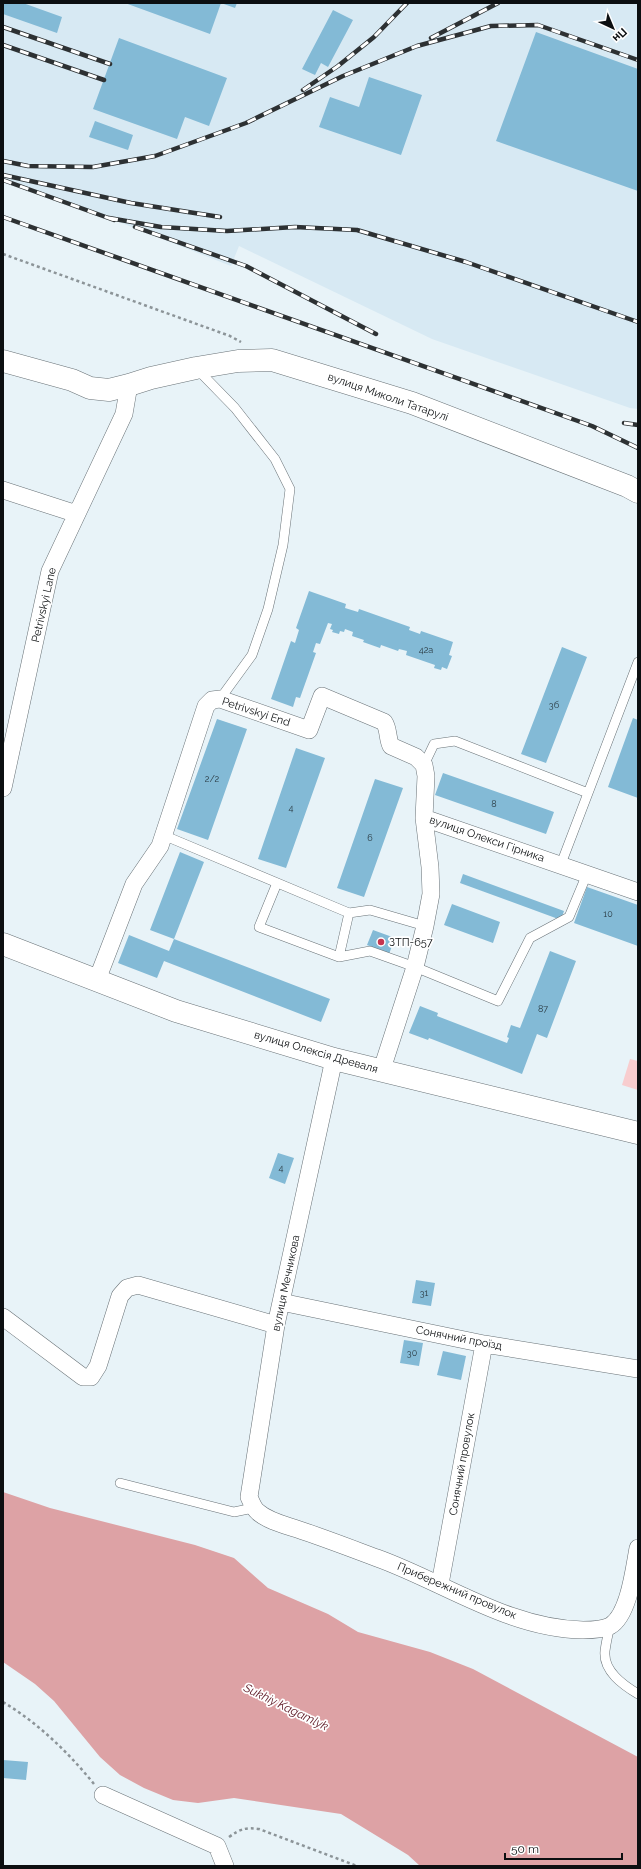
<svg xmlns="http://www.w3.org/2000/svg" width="641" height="1869" font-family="Raleway,sans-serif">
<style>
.built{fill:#d7e9f3}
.green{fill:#f8cdcf}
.water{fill:#dda2a5}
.building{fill:#83bad6}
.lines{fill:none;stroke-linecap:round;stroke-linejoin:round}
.service-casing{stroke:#697277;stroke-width:10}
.minor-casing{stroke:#697277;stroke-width:18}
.tertiary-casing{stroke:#697277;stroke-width:23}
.path{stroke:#8c9498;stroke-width:2.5;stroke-dasharray:3 3;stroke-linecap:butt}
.service{stroke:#fff;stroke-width:9}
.minor{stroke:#fff;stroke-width:17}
.tertiary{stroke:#fff;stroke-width:22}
.rail-casing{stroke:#2d3133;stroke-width:4.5}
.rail{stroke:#fff;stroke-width:3;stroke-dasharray:9;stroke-linecap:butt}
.poi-dot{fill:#c5354f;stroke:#fff;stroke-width:1.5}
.labels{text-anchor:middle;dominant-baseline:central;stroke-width:3.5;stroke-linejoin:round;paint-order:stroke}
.number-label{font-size:9px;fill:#2a3a42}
.street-label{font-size:11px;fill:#0c0f11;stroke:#fff}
.poi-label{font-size:11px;fill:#0c0f11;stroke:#fff;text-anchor:start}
.water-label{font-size:12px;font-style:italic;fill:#5b1521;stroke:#fff}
</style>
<rect width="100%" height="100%" fill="#e8f3f8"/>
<path class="built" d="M3,3h635v406l-8,-1 -198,-69 -193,-93 -8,20 -122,-48 -106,-37z"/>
<path class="green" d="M630,1059l8,2v29l-16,-5z"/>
<path class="water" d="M3,1492l47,16 145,37 39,13 34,30 60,26 30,18 72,20 43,17 165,88v109h-218l-12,-11 -67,-41 -107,-16 -36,5 -25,-3 -29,-12 -24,-13 -20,-18 -46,-56 -19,-17 -32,-22z"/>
<path class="building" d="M3,3h20l39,14 -5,16 -54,-19z
M125,3h112l-2,5 -14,-5 -11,31z
M333,10l20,10 -25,47 -7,-4 -6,12 -13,-6z
M536,32l102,37v122l-142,-50z
M119,38l108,40 -18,48 -24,-9 -8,22 -84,-30z
M369,77l53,18 -21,60 -82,-28 11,-30 29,10z
M95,121l38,14 -5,15 -39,-13z
M309,591l37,13 -1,4 13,4 1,-3 51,18 -1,3 11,4 1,-3 32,11 -4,13 3,1 -5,13 -5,-2 -1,3 -7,-2 1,-3 -29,-10 1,-4 -8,-2 -1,2 -17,-6 -1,3 -17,-6 1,-2 -12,-4 1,-4 -8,-3 -1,3 -4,-1 -1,3 -7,-2 1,-2 -3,-1 2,-5 -4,-1 -8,21 -4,-1 -3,9 3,1 -16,45 -4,-1 -3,10 -22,-8 20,-58 4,2 4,-13 -3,-2z
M562,647l25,10 -41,106 -25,-9z
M633,718l5,2v78l-30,-11z
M217,719l30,10 -39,111 -31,-11z
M296,748l29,10 -39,110 -28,-9z
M443,773l111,39 -8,22 -111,-39z
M375,779l28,9 -39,109 -27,-9z
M180,852l24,10 -30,77 156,60 -9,23 -157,-61 -7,17 -39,-15 11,-28 40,16 5,-12 -24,-9z
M463,874l101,37 -3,9 -101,-37z
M587,887l51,18v41l-64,-23z
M452,904l48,18 -7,21 -49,-18z
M373,930l22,8 -6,16 -22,-9z
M550,951l26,10 -29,77 -10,-4 -15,40 -93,-36 -1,2 -19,-7 11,-27 18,7 -1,3 70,27 2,-5 -2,-1 4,-12 9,3z
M278,1153l16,5 -9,26 -16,-6z
M416,1280l19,3 -4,23 -19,-3z
M404,1340l19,3 -4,23 -19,-3z
M443,1351l23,5 -5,24 -24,-5z
M3,1760l25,2 -2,18 -23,-2z"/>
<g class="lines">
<defs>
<path id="service" d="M197,369l38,39 40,51 15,30 -7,56 -15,64 -16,46 -32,44
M424,765l10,-21 21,-3 133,52
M163,835l186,78 21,-3 55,16
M561,864l77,-202
M277,883l-18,44 80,30 31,-6 45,16 83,34 32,-63 39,-21 18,-43
M339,957l10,-44
M120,1483l114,29 19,-4
M610,1626c-2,8 -4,17 -5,25 -2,20 18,34 33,43"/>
<path id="minor" d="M3,490l74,24
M3,788l47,-217 74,-157 5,-29
M97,980l37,-96 26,-38 46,-140 6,-6 8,-1 89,31 13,-34 62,26c5,7 3,16 7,24l25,11 8,8 2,11 -2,42
M334,1059l-58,266 -27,172c3,6 4,11 9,15 10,9 27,13 39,17 27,9 53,19 80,29 67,24 132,71 206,72 8,0 19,0 27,-4 19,-11 24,-57 28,-78
M381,1072l34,-105 10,-41 6,-32 -1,-27 -6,-49 214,74
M281,1302l203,42 154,25
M3,1317l80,60h8l7,-11 22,-70 7,-8 11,-3 138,40
M440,1584l44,-240
M103,1795l114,51 8,20"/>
<path id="tertiary" d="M3,361l69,19 18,8 19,2 20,-5 22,-7 45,-10 42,-7 34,-1 140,43 215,83 11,6
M3,944l173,67 158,48 304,74"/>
</defs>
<use href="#service" class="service-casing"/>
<use href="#minor" class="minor-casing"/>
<use href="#tertiary" class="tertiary-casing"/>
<path class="path" d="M3,254l227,82 11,6
M3,1702c35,21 65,50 91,82
M229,1837c11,-8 17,-10 30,-8l98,37"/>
<use href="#service" class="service"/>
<use href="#minor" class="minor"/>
<use href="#tertiary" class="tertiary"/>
<defs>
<path id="rail" d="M3,27l107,37
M431,38l67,-35
M3,45l101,35
M303,90l35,-24 36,-29 33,-34
M3,161l25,5 65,1 62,-11 91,-33 97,-47 74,-30 74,-20 47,-1 100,35
M3,175l128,28 89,14
M3,180l111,40
M3,217l589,209 46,22
M109,218l52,9 66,4 68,-4 62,3 109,32 172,60
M135,227l111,39 130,68
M624,423l14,2"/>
</defs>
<use href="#rail" class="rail-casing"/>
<use href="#rail" class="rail"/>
</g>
<circle class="poi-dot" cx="381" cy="942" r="4"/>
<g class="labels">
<g class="number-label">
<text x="426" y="650">42а</text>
<text x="554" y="705">3б</text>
<text x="212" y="779">2/2</text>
<text x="494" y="804">8</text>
<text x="291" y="808">4</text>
<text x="370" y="838">6</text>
<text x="608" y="914">10</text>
<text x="543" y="1009">87</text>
<text x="281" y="1168">4</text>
<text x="424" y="1293">31</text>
<text x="412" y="1353">30</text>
</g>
<g class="street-label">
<text transform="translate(388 397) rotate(19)">вулиця Миколи Татарулі</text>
<text transform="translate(44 605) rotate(-77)">Petrivskyi Lane</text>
<text transform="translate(256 712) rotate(18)">Petrivskyi End</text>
<text transform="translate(487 839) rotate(19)">вулиця Олекси Гірника</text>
<text transform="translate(316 1052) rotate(16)">вулиця Олексія Древаля</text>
<text transform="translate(286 1283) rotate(-78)">вулиця Мечникова</text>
<text transform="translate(459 1338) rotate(11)">Сонячний проїзд</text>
<text transform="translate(462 1464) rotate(-80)">Сонячний провулок</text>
<text transform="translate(457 1591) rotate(23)">Прибережний провулок</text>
</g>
<g class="poi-label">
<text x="389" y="942">ЗТП-657</text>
</g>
<g class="water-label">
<text transform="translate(286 1707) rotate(26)">Sukhiy Kagamlyk</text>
</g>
</g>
<rect width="641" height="1869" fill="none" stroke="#0c0f11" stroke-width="8"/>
<g transform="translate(613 28) rotate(136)" stroke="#ffffff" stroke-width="3" paint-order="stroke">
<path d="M0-3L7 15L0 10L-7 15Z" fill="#0c0f11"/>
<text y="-6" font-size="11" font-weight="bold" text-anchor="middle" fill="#0c0f11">Пн</text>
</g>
<path d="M505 1853v6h117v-6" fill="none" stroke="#0c0f11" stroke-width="2"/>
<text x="511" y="1853" font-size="12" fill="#0c0f11" stroke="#ffffff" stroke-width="3" paint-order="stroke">50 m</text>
</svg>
